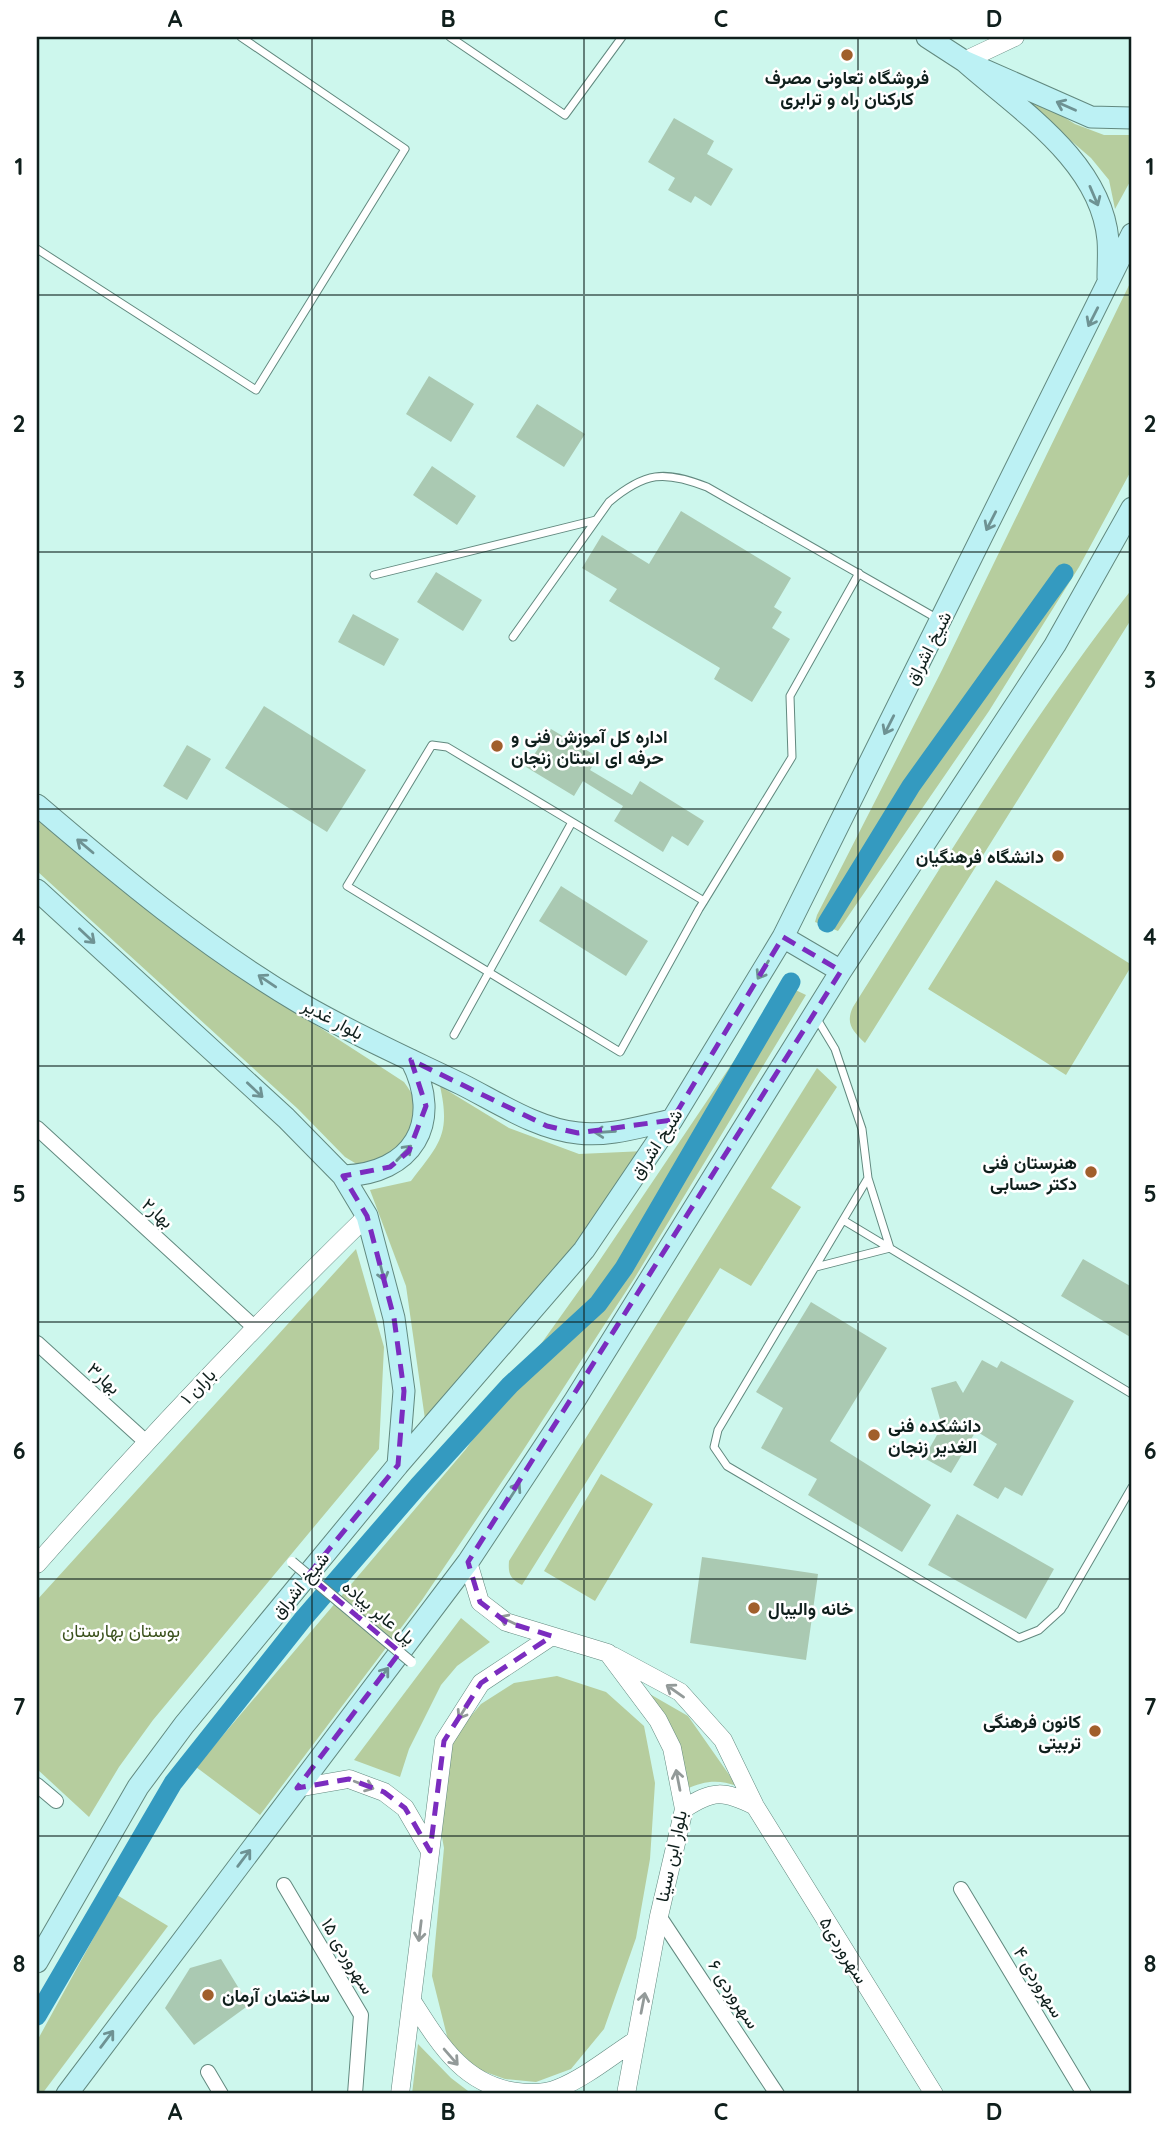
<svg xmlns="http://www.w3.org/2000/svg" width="1169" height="2131" font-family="Quicksand,Vazirmatn,sans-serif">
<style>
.green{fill:#b6cd9e}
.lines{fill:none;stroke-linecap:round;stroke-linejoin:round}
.canal{stroke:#349ac0;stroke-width:19}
.building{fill:#aac9b2}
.service-casing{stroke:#62897f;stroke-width:9}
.minor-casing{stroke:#62897f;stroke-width:16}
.tertiary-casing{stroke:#62897f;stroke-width:19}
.secondary-casing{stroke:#62897f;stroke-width:23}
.service{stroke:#fff;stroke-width:7}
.minor{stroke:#fff;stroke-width:14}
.tertiary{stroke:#fff;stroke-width:18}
.secondary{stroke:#bcf1f4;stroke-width:21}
.pedestrian-bridge-casing{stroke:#62897f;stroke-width:12;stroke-linecap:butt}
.pedestrian-bridge{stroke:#fff;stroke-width:10}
.oneway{stroke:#6e9293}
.oneway2{stroke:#939a99}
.marked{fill:none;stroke:#7b2cbf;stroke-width:5;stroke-dasharray:14 9;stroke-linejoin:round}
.grid{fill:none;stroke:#0f1f1c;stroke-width:2;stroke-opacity:0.55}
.poi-dot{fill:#a15f2c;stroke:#fff;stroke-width:2.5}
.labels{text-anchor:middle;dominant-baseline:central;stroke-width:5;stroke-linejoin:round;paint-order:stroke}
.poi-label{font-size:18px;font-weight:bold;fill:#0f1f1c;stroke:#fff;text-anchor:start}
.street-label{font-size:18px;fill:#0f1f1c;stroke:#fff}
.park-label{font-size:18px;fill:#3a511c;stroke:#fff}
.neatline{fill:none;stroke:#0f1f1c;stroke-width:2.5}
.grid-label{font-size:23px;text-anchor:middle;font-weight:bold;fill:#0f1f1c}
</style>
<rect width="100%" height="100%" fill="#cdf7ed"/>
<path class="green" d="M1023,92l52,32 29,11h28v43l-17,31 -6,-29 -18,-22 -74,-64z
M1132,279v190l-53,98 -90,144 -151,220 -23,-9 2,-7 125,-245z
M1132,589v29l-267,425c-12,-12 -20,-19 -12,-36 89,-141 176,-287 279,-418z
M37,815c106,106 241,184 367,267 35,46 -3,69 -44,84l-15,-9 -47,-48 -261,-238z
M996,880l136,85 -66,110 -138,-86z
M785,985l21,10 -172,284 -112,173 -100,148 -162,215 -64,-48 270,-318 117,-164z
M817,1068l20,19 -66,101 30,19 -50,79 -31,-18 -198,317c-12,-6 -14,-11 -13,-24z
M440,1086l69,42 70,26 66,-3 -70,96 -149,179 -20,-140 -36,-96 41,-9c28,-37 40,-46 29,-95z
M356,1249l28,98 -5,102 -226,271 -34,47 -30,50 -52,-48v-169z
M601,1474l52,30 -58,97 -51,-30z
M461,1618l29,24 -33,24 -16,19 -32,64 -9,28 -46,-17z
M557,1676l49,16 38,34 11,57 -5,76 -14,79 -32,91 -33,40 -35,13 -31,-3 -28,-10 -29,-29 -16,-64 12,-128 -5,-27 7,-64 14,-28 21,-25 33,-21z
M648,1693l40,23 49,70c-19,-7 -33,-5 -51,3z
M117,1895l51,31 -126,168h-5v-53z
M418,2044l33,34 21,16h-60z"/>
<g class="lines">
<path class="canal" d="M827,923l84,-137 153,-213
M37,2016l136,-233 130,-164 115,-133 92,-101 88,-81 26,-36 167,-286"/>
</g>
<path class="building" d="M674,118l40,23 -7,13 26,15 -22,37 -16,-10 -4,7 -23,-13 7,-12 -27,-16z
M429,376l45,28 -23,38 -45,-28z
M537,404l48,30 -21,33 -48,-30z
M432,466l44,30 -19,29 -44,-30z
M681,511l110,67 -17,29 8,5 -10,16 18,11 -38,63 -38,-23 6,-11 -111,-67 8,-12 -35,-21 20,-33 47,29z
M436,572l46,28 -19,31 -46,-29z
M353,614l46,25 -15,27 -46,-24z
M264,706l102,64 -39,62 -102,-64z
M551,729l47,28 -8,13 42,25 8,-14 64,40 -16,25 -16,-10 -9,16 -49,-31 9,-15 -40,-25 -9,15 -48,-29z
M187,745l24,14 -24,41 -24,-14z
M561,886l87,55 -22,35 -87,-55z
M1083,1259l49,28v51l-71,-42z
M811,1302l76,46 -57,93 101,64 -29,47 -94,-57 9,-16 -56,-31 22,-40 -27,-16z
M982,1360l15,8 4,-7 73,40 -52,95 -17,-9 -7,12 -25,-14 24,-41 -21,-13 -25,42 -27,-15 18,-32 -11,-38 25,-7 7,12z
M957,1514l97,55 -28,50 -98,-54z
M702,1557l116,17 -12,86 -116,-17z
M221,1959l28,46 -55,40 -29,-37 25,-40z"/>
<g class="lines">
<defs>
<path id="service" d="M450,37l115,78 57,-78
M37,249l219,141 149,-241 -164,-112
M374,575l222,-55
M513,637l96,-135c36,-30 55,-32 98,-15l231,132
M704,901l-257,-154 -15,-2 -85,141 273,166 79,-143 5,-8 88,-144 -2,-61 69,-123
M817,1019l18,30 27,80 6,49 -150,252 -4,17 13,19 292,172 20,-8 22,-20 71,-123
M454,1035l118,-213
M843,1220l289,174
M816,1267l74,-19 -22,-70"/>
<path id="minor" d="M37,1128l217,199
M37,1343l108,98
M37,1785l19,16
M284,1885l77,130 -6,79
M961,1889l123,205
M659,1916l118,178
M208,2072l13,22"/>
<path id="tertiary" d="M964,61l51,-24
M468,1562l12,40 26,20 102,31 50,67 14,28 12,61 -25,107 -33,178
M37,1564c106,-120 215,-236 330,-348
M613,1656l67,36 43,48 32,66 179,288
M297,1788l52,-9 35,13 21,16 25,43
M684,1809c29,-19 39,-19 71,-3
M412,2001c27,42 51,84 105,91 14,2 28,2 42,-4 27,-11 52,-32 77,-48
M400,2094l44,-353 37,-58 71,-47"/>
<path id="secondary" d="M927,37l37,24
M1108,278c0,-13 1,-26 0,-38 -7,-79 -90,-131 -144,-179l127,56 41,1
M37,805c83,71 168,142 263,198 51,30 107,55 161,81 36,18 76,45 117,49 31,4 64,-7 94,-13
M37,890l249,228 57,58 24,40 27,102 10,73 -6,74
M783,937l58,34
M343,1176c69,-2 101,-53 68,-116
M37,1962l101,-175 46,-62 214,-260 186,-215 88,-130 111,-183 349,-703
M67,2094l401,-532 107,-162 266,-429 214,-326 77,-137"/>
</defs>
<use href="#service" class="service-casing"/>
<use href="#minor" class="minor-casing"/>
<use href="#tertiary" class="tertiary-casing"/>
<use href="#secondary" class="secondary-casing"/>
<use href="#service" class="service"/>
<use href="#minor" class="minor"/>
<use href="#tertiary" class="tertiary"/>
<use href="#secondary" class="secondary"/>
<defs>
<path id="pedestrian-bridge" d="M292,1562l119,100"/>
</defs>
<use href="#pedestrian-bridge" class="pedestrian-bridge-casing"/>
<use href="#pedestrian-bridge" class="pedestrian-bridge"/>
</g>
<defs><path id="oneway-shaft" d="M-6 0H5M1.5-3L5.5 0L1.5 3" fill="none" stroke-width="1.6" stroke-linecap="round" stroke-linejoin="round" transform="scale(1.75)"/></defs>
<g class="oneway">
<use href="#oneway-shaft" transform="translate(1066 106) rotate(-156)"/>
<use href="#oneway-shaft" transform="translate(1094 196) rotate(67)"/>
<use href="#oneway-shaft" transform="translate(1093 317) rotate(117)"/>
<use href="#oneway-shaft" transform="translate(991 521) rotate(117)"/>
<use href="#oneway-shaft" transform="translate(889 725) rotate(117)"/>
<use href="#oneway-shaft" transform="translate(85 846) rotate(-140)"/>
<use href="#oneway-shaft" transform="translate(87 936) rotate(43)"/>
<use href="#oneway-shaft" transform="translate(763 970) rotate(121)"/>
<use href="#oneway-shaft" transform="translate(267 981) rotate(-146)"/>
<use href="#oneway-shaft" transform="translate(255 1090) rotate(43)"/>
<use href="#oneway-shaft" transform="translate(605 1132) rotate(176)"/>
<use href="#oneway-shaft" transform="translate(404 1153) rotate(-46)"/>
<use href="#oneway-shaft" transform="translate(382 1271) rotate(75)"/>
<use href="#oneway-shaft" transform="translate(514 1492) rotate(-57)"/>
<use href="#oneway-shaft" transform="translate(382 1676) rotate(-53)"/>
<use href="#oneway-shaft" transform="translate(244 1858) rotate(-53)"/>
<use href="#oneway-shaft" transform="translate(107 2039) rotate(-53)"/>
</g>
<g class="oneway2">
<use href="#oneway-shaft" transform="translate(509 1621) rotate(-155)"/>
<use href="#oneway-shaft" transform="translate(675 1691) rotate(-145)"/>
<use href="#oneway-shaft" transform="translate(464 1710) rotate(122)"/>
<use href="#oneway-shaft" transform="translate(678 1780) rotate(-101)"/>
<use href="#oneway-shaft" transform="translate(364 1785) rotate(21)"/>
<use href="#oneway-shaft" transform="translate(420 1931) rotate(97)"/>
<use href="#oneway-shaft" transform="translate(643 2003) rotate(-79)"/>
<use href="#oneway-shaft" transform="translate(451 2057) rotate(49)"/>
</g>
<path class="marked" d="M783,937l58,34 -373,591 12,40 26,20 46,14 -71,47 -37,58 -14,110 -25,-43 -21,-16 -35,-13 -52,9 103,-136 -92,-77 90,-110 6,-74 -10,-73 -27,-102 -24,-40 47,-9 19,-16 17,-45 -15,-46 136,66 31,7 94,-13z"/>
<path class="grid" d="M312,37v2057M584,37v2057M858,37v2057M37,295h1095M37,552h1095M37,809h1095M37,1066h1095M37,1322h1095M37,1579h1095M37,1836h1095"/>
<g class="poi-dot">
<circle cx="847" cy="55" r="7"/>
<circle cx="497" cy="746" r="7"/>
<circle cx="1058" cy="856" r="7"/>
<circle cx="1091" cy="1172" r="7"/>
<circle cx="874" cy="1435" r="7"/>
<circle cx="754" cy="1608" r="7"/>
<circle cx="1095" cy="1731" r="7"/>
<circle cx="208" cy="1995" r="7"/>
</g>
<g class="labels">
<g class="poi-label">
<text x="847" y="77" text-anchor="middle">فروشگاه تعاونی مصرف<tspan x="847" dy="21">کارکنان راه و ترابری</tspan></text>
<text x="511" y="736">اداره کل آموزش فنی و<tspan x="511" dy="21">حرفه ای استان زنجان</tspan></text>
<text x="1044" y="856" text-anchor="end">دانشگاه فرهنگیان</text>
<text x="1077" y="1162" text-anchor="end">هنرستان فنی<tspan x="1077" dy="21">دکتر حسابی</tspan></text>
<text x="888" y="1425">دانشکده فنی<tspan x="888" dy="21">الغدیر زنجان</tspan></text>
<text x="768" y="1608">خانه والیبال</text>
<text x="1081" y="1721" text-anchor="end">کانون فرهنگی<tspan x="1081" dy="21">تربیتی</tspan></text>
<text x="222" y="1995">ساختمان آرمان</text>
</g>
<g class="street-label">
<text transform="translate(928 648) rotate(-63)">شیخ اشراق</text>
<text transform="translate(333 1019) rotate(28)">بلوار غدیر</text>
<text transform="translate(656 1144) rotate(-57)">شیخ اشراق</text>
<text transform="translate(158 1213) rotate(42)">بهار۲</text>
<text transform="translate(104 1378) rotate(42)">بهار۳</text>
<text transform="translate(198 1386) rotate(-46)">باران ۱</text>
<text transform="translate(300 1585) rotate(-51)">شیخ اشراق</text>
<text transform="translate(379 1612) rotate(40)">پل عابر پیاده</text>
<text transform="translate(671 1856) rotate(-78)">بلوار ابن سینا</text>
<text transform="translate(844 1950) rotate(58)">سهروردی۵</text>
<text transform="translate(348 1956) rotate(59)">سهروردی ۱۵</text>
<text transform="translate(1039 1982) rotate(59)">سهروردی ۴</text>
<text transform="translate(734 1994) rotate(57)">سهروردی ۶</text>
</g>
<g class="park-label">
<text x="121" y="1630">بوستان بهارستان</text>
</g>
</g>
<rect width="1169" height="2131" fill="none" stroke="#ffffff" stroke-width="77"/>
<rect x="38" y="38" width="1092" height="2054" class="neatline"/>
<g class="grid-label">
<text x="175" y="27">A</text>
<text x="448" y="27">B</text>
<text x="721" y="27">C</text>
<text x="994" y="27">D</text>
<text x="19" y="175">1</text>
<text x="1150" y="175">1</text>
<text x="19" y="432">2</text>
<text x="1150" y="432">2</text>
<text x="19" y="688">3</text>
<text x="1150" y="688">3</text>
<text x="19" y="945">4</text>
<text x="1150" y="945">4</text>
<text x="19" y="1202">5</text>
<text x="1150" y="1202">5</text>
<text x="19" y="1459">6</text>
<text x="1150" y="1459">6</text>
<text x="19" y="1715">7</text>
<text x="1150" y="1715">7</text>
<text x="19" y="1972">8</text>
<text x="1150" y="1972">8</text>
<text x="175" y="2120">A</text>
<text x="448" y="2120">B</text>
<text x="721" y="2120">C</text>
<text x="994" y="2120">D</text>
</g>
</svg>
